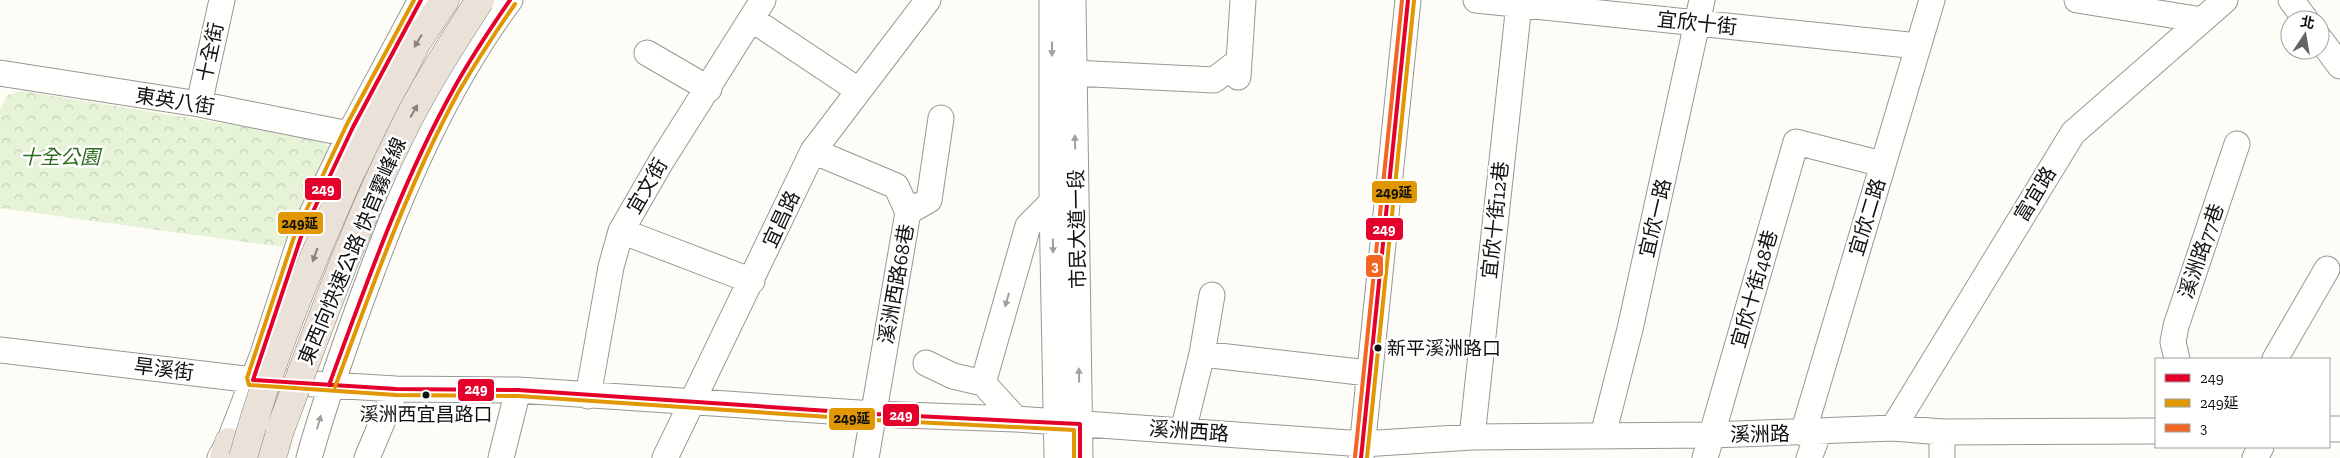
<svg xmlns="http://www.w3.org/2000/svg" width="2340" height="458" font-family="'Zilla Slab','Noto Sans TC',serif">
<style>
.park{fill:url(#park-crowns)}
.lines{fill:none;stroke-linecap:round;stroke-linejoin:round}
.minor-casing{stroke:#979795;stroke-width:27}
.highway-casing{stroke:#858482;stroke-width:29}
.minor{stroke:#fffffe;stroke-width:25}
.highway{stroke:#eae1d8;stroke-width:28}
.highway-bridge-casing{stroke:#858482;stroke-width:29;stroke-linecap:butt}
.highway-bridge{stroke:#eae1d8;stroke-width:28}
.bus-1-casing{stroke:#fff;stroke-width:8}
.bus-2-casing{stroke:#fff;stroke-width:8}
.bus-3-casing{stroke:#fff;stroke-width:8}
.bus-1{stroke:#e4002b;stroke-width:4}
.bus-2{stroke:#e09702;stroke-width:4}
.bus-3{stroke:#f26522;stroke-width:4}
.oneway{fill:#88837e}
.oneway2{fill:#a0a09f}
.bus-dot{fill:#111;stroke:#fff;stroke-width:2}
.labels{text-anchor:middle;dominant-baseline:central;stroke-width:5;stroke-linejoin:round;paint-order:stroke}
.bus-label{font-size:19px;fill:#111;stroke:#fff;text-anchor:start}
.street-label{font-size:20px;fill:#111;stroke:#fff}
.park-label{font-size:20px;font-style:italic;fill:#2f6b1f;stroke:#fff}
.line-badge{stroke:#fff;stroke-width:2}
.badge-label{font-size:14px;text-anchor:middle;font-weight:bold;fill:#fff}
.pale-badge-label{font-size:14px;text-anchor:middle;font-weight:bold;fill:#111}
</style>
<defs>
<pattern id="park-crowns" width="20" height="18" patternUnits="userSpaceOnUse" patternTransform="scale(1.25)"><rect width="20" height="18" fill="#e7f3d7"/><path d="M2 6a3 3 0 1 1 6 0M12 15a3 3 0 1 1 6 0" fill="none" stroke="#c5cfb8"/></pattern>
</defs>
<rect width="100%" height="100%" fill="#fdfcf7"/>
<path class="park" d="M22,91l297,48 10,8 -47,100 -282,-39v-98l7,-15z"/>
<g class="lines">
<defs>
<path id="minor" d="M1052,0v202l5,256
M1073,0l7,458
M1476,0l442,46
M2077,0l125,20
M2291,0l15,20
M753,20l105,70
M2320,39l20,27
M647,53l62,36
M0,73l199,31 150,30
M1073,73l141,7 25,-19
M1238,77l5,-77
M199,104l23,-104
M813,151l83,35 12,26 -42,246
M908,212l21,-12 12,-82
M621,231l131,50
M0,350l253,30 76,5 67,4 122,1 356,24 142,5 347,25 109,-7 240,-2 181,-7 49,4 214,-1
M1202,354l166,19
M2177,359l-4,-17 3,-16 61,-182
M2275,359l52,-90
M926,363l27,13 30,7 33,36
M983,383l45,-157 24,-24h10
M588,396l23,-129 10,-36 41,-71 101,-160
M1893,428l180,-295 152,-133
M2329,429h11
M1183,431l19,-77 10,-59
M1942,432v26
M1803,433l129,-433
M1603,435l27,-106 72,-329
M1472,437l47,-433
M220,458l9,-16 34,-88 38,-117 52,-110 68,-127
M309,458c17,-60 37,-117 59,-176 36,-98 79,-197 142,-282
M367,458l29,-69
M501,458l17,-68
M665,458l148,-307 115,-151
M1361,458l47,-458
M1705,458l91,-316 86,22
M1809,458l10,-26
M2255,458l6,-11"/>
<path id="highway" d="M348,178l69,-136 28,-42
M224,458l5,-16
M272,458l8,-28"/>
</defs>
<use href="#minor" class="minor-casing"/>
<use href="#highway" class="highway-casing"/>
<use href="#minor" class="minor"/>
<use href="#highway" class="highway"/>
<defs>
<path id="highway-bridge" d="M280,430c38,-100 73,-200 121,-296 22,-46 51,-90 79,-134
M243,458c26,-95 65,-189 105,-280"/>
</defs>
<use href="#highway-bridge" class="highway-bridge-casing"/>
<use href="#highway-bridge" class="highway-bridge"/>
<defs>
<path id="bus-1" d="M421,0l-68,127 -52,110 -48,143 143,9 122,1 356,24 206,10v34
M329,385c37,-100 72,-201 124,-295 17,-31 37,-61 57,-90
M1361,458l47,-458"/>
<path id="bus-2" d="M414,0l-67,124 -52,110 -48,144 2,7 147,10 122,1 356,24 200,10v28
M335,387c37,-99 72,-200 123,-294 18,-31 37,-60 57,-89
M1367,458l47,-457"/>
<path id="bus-3" d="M1355,457l47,-457"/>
</defs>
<use href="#bus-1" class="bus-1-casing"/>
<use href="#bus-2" class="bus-2-casing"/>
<use href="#bus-3" class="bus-3-casing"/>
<use href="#bus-1" class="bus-1"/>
<use href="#bus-2" class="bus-2"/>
<use href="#bus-3" class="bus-3"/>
</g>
<defs><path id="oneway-solid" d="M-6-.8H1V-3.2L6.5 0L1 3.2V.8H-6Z" transform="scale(1.25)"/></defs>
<g class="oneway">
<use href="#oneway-solid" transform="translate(418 41) rotate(121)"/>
<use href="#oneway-solid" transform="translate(414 111) rotate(-61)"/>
<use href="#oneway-solid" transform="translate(315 255) rotate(110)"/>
</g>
<g class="oneway2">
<use href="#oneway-solid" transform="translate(1052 49) rotate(90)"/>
<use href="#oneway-solid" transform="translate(1075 142) rotate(-92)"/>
<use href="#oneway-solid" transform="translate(1053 246) rotate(89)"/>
<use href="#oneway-solid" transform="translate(1007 300) rotate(106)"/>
<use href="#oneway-solid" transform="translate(1079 375) rotate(-91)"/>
<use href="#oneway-solid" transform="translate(319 422) rotate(-74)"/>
</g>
<g class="bus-dot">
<circle cx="1378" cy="348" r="4.5"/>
<circle cx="426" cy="395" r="4.5"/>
</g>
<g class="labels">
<g class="bus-label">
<text x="1387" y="348">新平溪洲路口</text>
<text x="426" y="414" text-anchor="middle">溪洲西宜昌路口</text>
</g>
<g class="street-label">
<text transform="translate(1697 23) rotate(6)">宜欣十街</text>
<text transform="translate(210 52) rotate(-78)">十全街</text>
<text transform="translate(175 101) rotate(9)">東英八街</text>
<text transform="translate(647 186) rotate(-60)">宜文街</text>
<text transform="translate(2035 194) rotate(-59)">富宜路</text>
<text transform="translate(1867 217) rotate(-73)">宜欣二路</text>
<text transform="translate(1655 218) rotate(-77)">宜欣一路</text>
<text transform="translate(781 219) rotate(-65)">宜昌路</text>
<text transform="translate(1495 220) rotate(-84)">宜欣十街12巷</text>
<text transform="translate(1077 229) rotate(-91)">市民大道一段</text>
<text transform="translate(352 251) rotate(-67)">東西向快速公路 快官霧峰線</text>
<text transform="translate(2201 251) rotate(-71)">溪洲路77巷</text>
<text transform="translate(896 284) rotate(-80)">溪洲西路68巷</text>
<text transform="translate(1754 289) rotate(-74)">宜欣十街48巷</text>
<text transform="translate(164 369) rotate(7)">旱溪街</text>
<text transform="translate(1189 431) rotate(4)">溪洲西路</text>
<text transform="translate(1760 434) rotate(-1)">溪洲路</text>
</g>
<g class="park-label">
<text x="60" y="157">十全公園</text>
</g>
</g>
<g class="line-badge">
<rect x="304" y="177" width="38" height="24" rx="5" fill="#e4002b"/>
<rect x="1371" y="180" width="47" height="24" rx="5" fill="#e09702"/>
<rect x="277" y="211" width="47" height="24" rx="5" fill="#e09702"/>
<rect x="1365" y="217" width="39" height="24" rx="5" fill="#e4002b"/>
<rect x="1365" y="254" width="19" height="24" rx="5" fill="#f26522"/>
<rect x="457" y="378" width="38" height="24" rx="5" fill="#e4002b"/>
<rect x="882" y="403" width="38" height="24" rx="5" fill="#e4002b"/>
<rect x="828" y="407" width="48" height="24" rx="5" fill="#e09702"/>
</g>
<g class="badge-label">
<text x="323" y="194">249</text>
<text x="1384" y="234">249</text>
<text x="1375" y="271">3</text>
<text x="476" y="394">249</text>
<text x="901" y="420">249</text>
</g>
<g class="pale-badge-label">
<text x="1394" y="197">249延</text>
<text x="300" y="228">249延</text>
<text x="852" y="423">249延</text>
</g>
<rect x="2155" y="358" width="175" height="90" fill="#ffffff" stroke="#a0a0a0"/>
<rect x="2165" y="374" width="25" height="8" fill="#e4002b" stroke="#a0a0a0"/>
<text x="2200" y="383" font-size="15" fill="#111111">249</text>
<rect x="2165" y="399" width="25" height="8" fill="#e09702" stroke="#a0a0a0"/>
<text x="2200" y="408" font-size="15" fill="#111111">249延</text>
<rect x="2165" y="424" width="25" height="8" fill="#f26522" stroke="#a0a0a0"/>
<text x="2200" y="433" font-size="15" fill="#111111">3</text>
<g transform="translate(2305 35) rotate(12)"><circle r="24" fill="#ffffff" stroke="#a0a0a0"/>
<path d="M0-4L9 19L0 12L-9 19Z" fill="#646362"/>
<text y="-8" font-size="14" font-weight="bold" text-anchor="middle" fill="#111111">北</text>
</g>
</svg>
